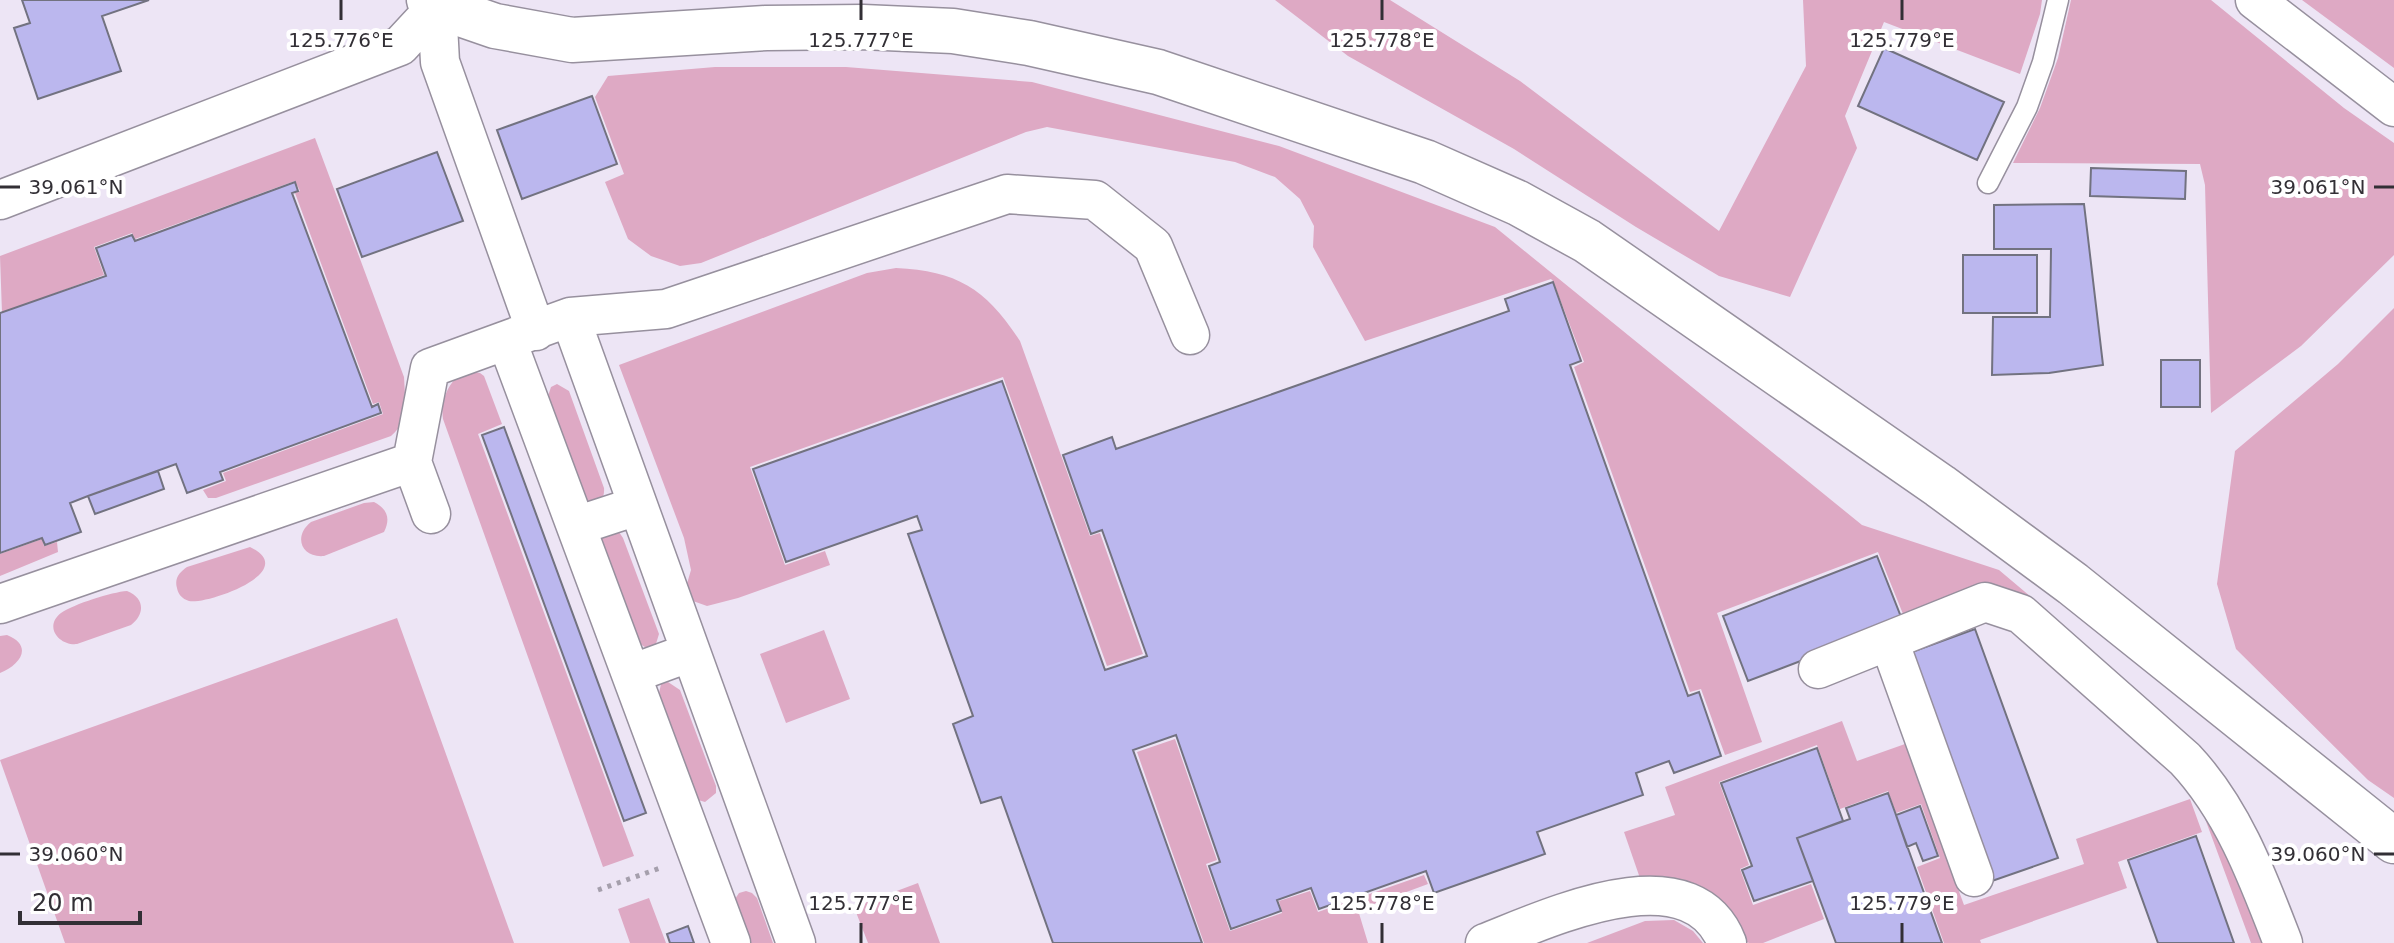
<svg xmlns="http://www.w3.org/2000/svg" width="2394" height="943" font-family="'DejaVu Sans',sans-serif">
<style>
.green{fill:#dea9c4}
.building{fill:#bbb7ee;stroke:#727280;stroke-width:2}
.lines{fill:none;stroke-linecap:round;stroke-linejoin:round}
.service-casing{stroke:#97909e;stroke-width:23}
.minor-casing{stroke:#97909e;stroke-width:41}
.tertiary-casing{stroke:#97909e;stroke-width:47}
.path{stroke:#a59fac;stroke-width:5;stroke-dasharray:4 6;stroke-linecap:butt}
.service{stroke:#fff;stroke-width:20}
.minor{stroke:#fff;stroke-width:38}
.tertiary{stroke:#fff;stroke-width:44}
.ticks{fill:none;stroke:#322f35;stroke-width:3}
.ticks-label{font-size:20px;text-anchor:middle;fill:#322f35;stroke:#fff;stroke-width:8;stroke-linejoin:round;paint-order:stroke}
</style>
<rect width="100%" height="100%" fill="#ede5f5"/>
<path class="green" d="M1275,0h115l130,81 199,150 87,-165 -3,-66h239l-2,14 -20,60 -136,-52 -39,94 12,32 -67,149 -71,-21 -83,-49 -122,-78 -166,-93z
M2071,0h140l133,108 50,35v112l-93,91 -90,67 -6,-228 -5,-21 -187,-1 27,-55 18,-50z
M2302,0h92v68z
M715,67h131l186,15 247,64 216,81 367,298 137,45 38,32 -5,8 -48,-23 -81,27 -25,-62 -161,61 45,129 -37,13 -24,-66 -11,3 -116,-325 10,-5 -31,-81 -2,-2 -186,62 -52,-94 1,-21 -14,-27 -25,-22 -40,-15 -188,-35 -21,5 -325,131 -21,3 -29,-10 -23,-17 -23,-57 19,-8 -29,-77 13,-21z
M315,138l89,239c1,21 5,45 -13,59l-175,62h-8l-5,-8 23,-9 -3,-8 160,-59 -4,-12 -6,2 -78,-211 5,-2 -5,-10 -160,58 -3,-6 -38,14 10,28 -102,38 -2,-57z
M896,268c62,3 90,21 124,73l70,195 10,-3 43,121 -36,12 -104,-289 -253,90 35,98 40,-14 5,14 -92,33 -31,8 -14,-5 -7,-14 5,-17 -7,-32 -65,-173 248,-92z
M2394,308v490l-26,-18 -132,-131 -19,-65 18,-133 103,-87z
M466,371l14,2 4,3 18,48 -24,10 156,422 -31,11 -160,-448c-3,-18 6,-40 23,-48z
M557,384l12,7 35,97c1,12 -6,17 -17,14l-40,-103 4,-12z
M374,502c13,7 17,16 10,30l-60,24c-23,2 -31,-20 -13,-34l53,-19z
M612,530l7,2 4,6 36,96 -4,13 -7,2 -11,-7 -35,-96c-1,-9 1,-13 10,-16z
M42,539l2,7 13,-4 1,10 -58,24v-22z
M250,547c52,25 -45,58 -61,54 -7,-2 -11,-7 -12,-13 -3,-10 3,-16 10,-21z
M127,591c18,7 18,23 4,34l-54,19c-17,2 -34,-17 -16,-31 13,-9 51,-21 66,-22z
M397,618l117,325h-449l-65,-183z
M824,630l26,69 -64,24 -26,-69z
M7,635c27,11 13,30 -7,38v-37z
M668,682l12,8 36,96v7l-11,9 -7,-2 -40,-102 3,-14z
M1842,721l15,40 48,-17 59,161 120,-41 -8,-25 114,-40 12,33 -84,30 9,26 -147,52 1,3h-37l-27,-76 23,-9 -19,-54 -25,9 -8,-22 -48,18 -23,-64 -98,37 30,83 -9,4 13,36 58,-21 13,35 -61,24h-14l-107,-59 -18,-52 51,-17 -10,-28z
M1175,739l42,121 -11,4 24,67 52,-18 -3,-12 31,-10 8,21 106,-37 4,9 -70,26 10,33h-164l-67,-191z
M2197,797l19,22 53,124h-18z
M918,883l22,60h-72l-14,-36z
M746,891l6,2 5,5 16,45h-24l-14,-44 4,-6z
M649,898l17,45h-36l-12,-34z
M1674,920l19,11 10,12h-116l58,-22z"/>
<path class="building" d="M22,0h127l-47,16 19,55 -83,28 -24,-71 16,-5z
M1884,48l120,54 -27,58 -119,-54z
M592,96l25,68 -95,35 -25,-69z
M437,152l26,69 -101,36 -25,-68z
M2091,168l95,3 -1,28 -95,-3z
M295,182l3,9 -6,2 80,214 6,-3 3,9 -161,59 3,8 -36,13 -11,-29 -88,32 -18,7 11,29 -36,13 -3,-7 -42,15v-240l106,-37 -10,-28 36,-13 3,6z
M2084,204l19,161 -54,8 -57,2 1,-58h57l1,-68h-57v-44z
M1963,255h74v58h-74z
M1553,282l28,79 -11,4 118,331 11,-4 22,64 -47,17 -5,-12 -33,12 7,22 -106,37 8,22 -111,39 -8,-22 -107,38 -8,-21 -34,12 4,11 -50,18 -22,-63 11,-4 -44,-127 -43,15 69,193h-149l-52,-146 -20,6 -28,-79 20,-8 -65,-182 14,-4 -5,-14 -131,46 -33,-93 249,-88 103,289 42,-14 -45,-126 -11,4 -28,-79 49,-18 4,12 393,-138 -4,-12z
M2161,360h39v47h-39z
M504,427l142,386 -22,8 -142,-386z
M158,471l6,18 -69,25 -7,-18z
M1877,556l26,66 -155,59 -25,-65z
M1975,629l83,229 -66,23 -83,-228z
M1817,748l26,73 -46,17 16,43 -59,20 -12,-31 10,-4 -31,-83z
M1888,793l8,22 46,128h-106l-39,-105 53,-19 -4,-11z
M1920,806l18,50 -15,5 -7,-18 -9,4 -11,-32z
M2196,836l38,107h-76l-30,-83z
M688,926l6,17h-24l-3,-9z"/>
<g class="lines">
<defs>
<path id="service" d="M1988,183l39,-76 16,-45 15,-62"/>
<path id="minor" d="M2255,0l139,107
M437,6l3,56 96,269
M0,200l400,-154 37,-40
M570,317l226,626
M507,341l224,602
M412,462l19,52
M576,526l61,-20
M0,604l412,-142 18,-94 140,-51 96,-8 341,-115 88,6 58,46 37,89
M1889,641l85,236
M1818,669l167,-67 36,12 164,145c48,51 73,119 98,184
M631,674l60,-22
M1485,943c62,-24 206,-93 242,0"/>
<path id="tertiary" d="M429,0l8,6 58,20 77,14 194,-12 97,-1 90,4 76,12 129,29 267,90 93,41 69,38 353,245 133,98 321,257"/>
</defs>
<use href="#service" class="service-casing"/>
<use href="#minor" class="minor-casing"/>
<use href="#tertiary" class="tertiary-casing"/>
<path class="path" d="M598,890l65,-23"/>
<use href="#service" class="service"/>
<use href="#minor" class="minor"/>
<use href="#tertiary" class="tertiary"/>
</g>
<path class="ticks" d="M341,0v20M861,0v20M1382,0v20M1902,0v20M0,187h20M2374,187h20M0,854h20M2374,854h20M861,923v20M1382,923v20M1902,923v20"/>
<g class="ticks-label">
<text x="341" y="47">125.776°E</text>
<text x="861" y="47">125.777°E</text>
<text x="1382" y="47">125.778°E</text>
<text x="1902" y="47">125.779°E</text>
<text x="76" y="194">39.061°N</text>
<text x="2318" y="194">39.061°N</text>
<text x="76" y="861">39.060°N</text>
<text x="2318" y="861">39.060°N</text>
<text x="861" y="910">125.777°E</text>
<text x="1382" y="910">125.778°E</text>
<text x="1902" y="910">125.779°E</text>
</g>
<path d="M20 911v12h120v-12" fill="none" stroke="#322f35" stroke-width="4"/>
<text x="32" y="911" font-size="24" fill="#322f35" stroke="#ffffff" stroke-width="6" paint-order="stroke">20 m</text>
</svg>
